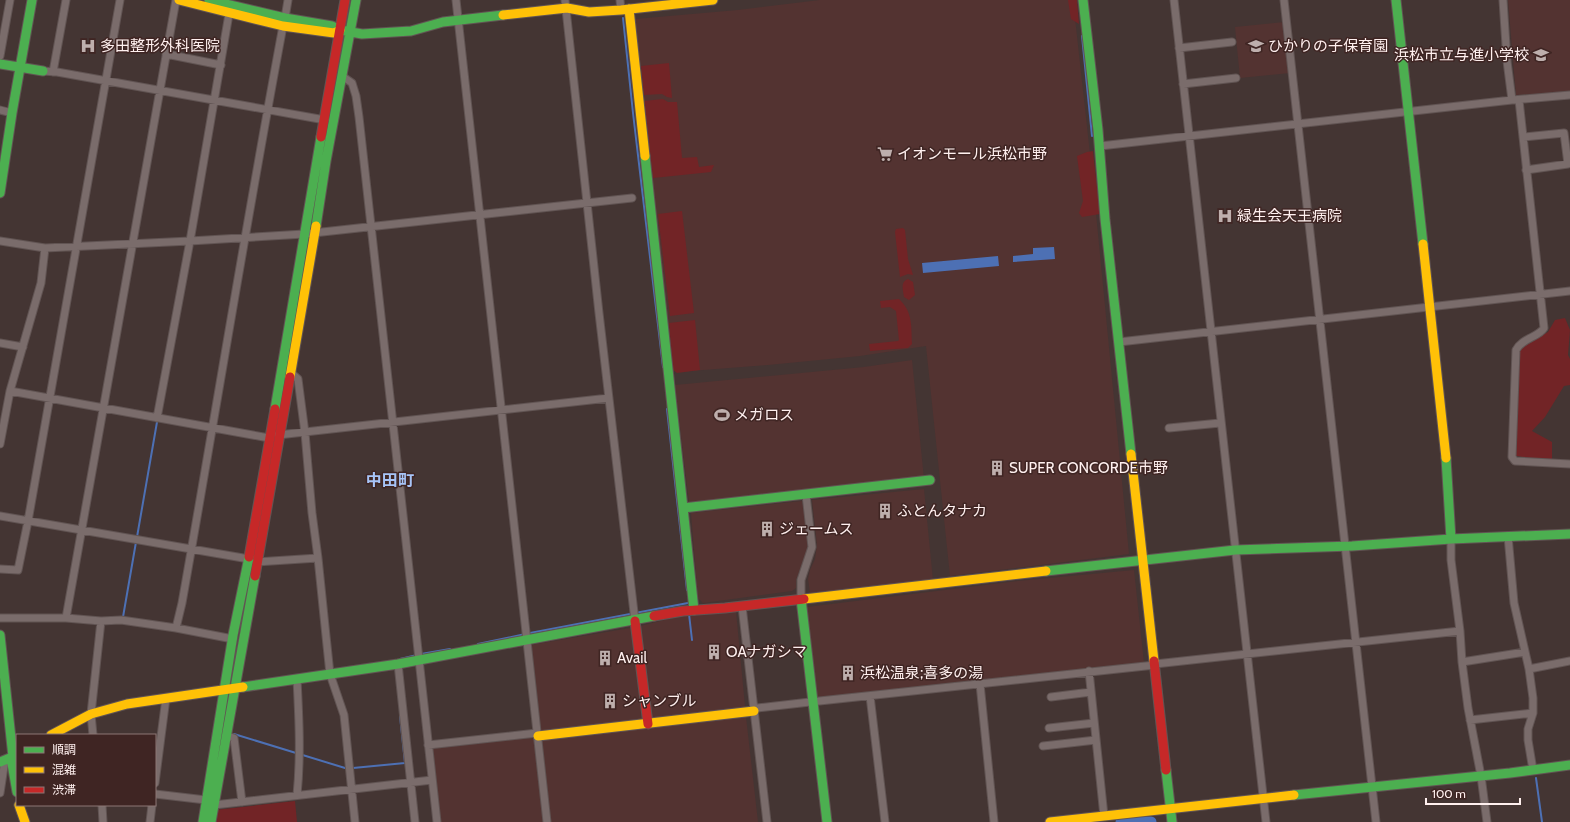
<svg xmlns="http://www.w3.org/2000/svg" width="1570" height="822" font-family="Cabin,'Noto Sans JP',sans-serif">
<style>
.built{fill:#533331}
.green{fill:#722426}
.water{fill:#4d70b4}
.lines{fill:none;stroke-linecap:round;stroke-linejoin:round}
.stream{stroke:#4d70b4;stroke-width:2}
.river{stroke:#4d70b4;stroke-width:11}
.street-casing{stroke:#615453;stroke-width:9}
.fast-casing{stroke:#615453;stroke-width:11}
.slow-casing{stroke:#615453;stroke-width:11}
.jam-casing{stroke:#615453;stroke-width:11}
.street{stroke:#7a6c6b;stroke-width:7}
.fast{stroke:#4caf50;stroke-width:9}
.slow{stroke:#ffc107;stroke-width:9}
.jam{stroke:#c62828;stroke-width:9}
.labels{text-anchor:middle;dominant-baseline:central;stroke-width:3;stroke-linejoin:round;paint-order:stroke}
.poi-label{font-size:15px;fill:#fff0ef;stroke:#3f2523;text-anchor:start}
.neighbourhood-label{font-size:16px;font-weight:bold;fill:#a7c4f7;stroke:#3f2523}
</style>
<rect width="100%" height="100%" fill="#443533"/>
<path class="built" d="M820,0h253l19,172 37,382 -179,22 -24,-230 -66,10 -92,9 -90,7 -5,-2 -10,-78 -11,-122 -17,-151 103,-9z
M1508,0h62v92l-54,3z
M1284,22l6,51 -50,5 -5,-51z
M912,360l12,119 -235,23 -14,-117 189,-18z
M924,489l9,91 -123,13 -2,-14 2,-9 5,-11 2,-14 -5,-45z
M802,501l6,34v13l-12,32v8l-4,3 -89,12 -5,-5 -7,-85z
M1134,570l10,93 -326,36 -11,-92 211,-26z
M736,611l10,106 12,105h-208l-19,-177 105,-18 53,-13z
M535,735l9,87h-104l-9,-75z"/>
<path class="green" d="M1068,0h9l2,24 -8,-5z
M669,63l3,35 -5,-1 -5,-3 -18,1 -3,-29z
M663,99l5,3h9l5,56 15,-1 2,10 15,-2 -3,7 -58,6 -9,-77z
M1093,151l7,63 -18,3 -3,-4 4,-12 -6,-45 10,-4z
M682,211l12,102 -24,3 -12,-102z
M903,228l2,2 3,29 5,16 -5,-1 -8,3 -5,-45 1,-3z
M908,279l5,3 2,13 -6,5 -5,-3c-1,-7 -4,-15 4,-18z
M899,299c14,13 12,27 13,45l-4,4 -38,3 -1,-7 29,-3 1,-1 -3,-29 -6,-4 -9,1 -1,-7z
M1565,318l5,12 -2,25 2,4v26l-6,1 -19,31 -13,14 20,11v21l-40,-8 5,-107 31,-16 7,-12z
M695,320l5,50 -23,3 -4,-3 -4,-47z
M295,801l2,21h-84l2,-12z"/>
<path class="water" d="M1054,247l1,12 -42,3v-6l20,-2v-6z
M998,256l1,10 -76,7 -1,-10z"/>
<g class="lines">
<path class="stream" d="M623,18l10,95 30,254
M1082,36l10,100
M667,409l20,181
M137,537l20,-115
M689,614l3,26
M124,617h-1l13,-75
M478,644l52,-11 158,-30
M421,654l29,-5
M400,659l17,-4
M234,734l111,34
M353,768l52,-5 -5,-47
M1536,778l6,44"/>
<path class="river" d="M1121,822h30"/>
<defs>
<path id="street" d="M456,0l91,822
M565,0l34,313 36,308
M620,0l1,10
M1174,0l92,822
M1284,0l92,822
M1503,0l4,61 5,39
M285,18l3,-18
M1179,48l53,-6
M166,54l55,11
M0,56l10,-56
M43,71l14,1 268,48
M53,72l13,-72
M342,76l10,7 4,13 3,21 78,705
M1183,84l53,-6
M1519,100l25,228c-5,9 -22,10 -28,22l-4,107 3,4 55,3
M0,110l12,3
M1523,137l41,-4 4,31 -42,6
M1100,146l412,-46 58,-5
M0,241l45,7 -4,35 -31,108 -10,53
M45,248l145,-7 114,-7 328,-36
M1119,342l451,-51
M0,343l23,4
M290,372l8,7 7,54 7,80 6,45 8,78 4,38 14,41 11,107
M10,391l259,47
M157,418l33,-177 39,-227
M1169,428l51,-5
M278,435l331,-37
M0,516l249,43
M1508,536l6,67 15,66 4,29v15l-5,16v11l5,30
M1451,539v21l9,71 2,31 6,46 13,68 6,46
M256,562l62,-4
M0,569l18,1 10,-49 92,-521
M801,599v-19l11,-33 -6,-52
M742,606l25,216
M0,618h66l110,-618
M66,618l35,3 20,-1 55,8 57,11
M176,628l6,-25c34,-192 65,-385 101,-577
M1462,662l63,-10
M398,664l17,158
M1155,664l305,-33
M1529,669l41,-8
M1089,671l15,145
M980,684l14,138
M870,696l15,126
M1051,697l40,-5
M754,711l3,-3 53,-6 345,-37
M1470,720l63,-7
M1049,728l45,-5
M93,735l-2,-21 10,-93
M227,736l7,2 8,64
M428,745l109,-12
M1043,746l53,-6
M155,783l11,-85
M0,793l5,-33
M155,794l51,6
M297,795c4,-39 2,-77 0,-116
M102,805l1,17
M214,805l218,-25
M150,822l2,-17"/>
<path id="fast" d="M209,0l76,18 47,8 8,4 22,4 49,-3 32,-9 60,-7
M1083,0l15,130 7,89 26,235
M1396,0l27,244
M0,64l43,7
M645,156l49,454
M0,193l12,-80 20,-113
M316,226l10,-65 30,-161
M275,409l46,-272
M1446,458l5,81
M683,508l247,-28
M1046,571l189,-21 117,-4 99,-7 119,-5
M801,599l26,223
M0,635l13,122
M243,687l155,-23 256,-48
M11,758l6,34
M0,762l17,-7
M1166,770l6,52
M1294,795l216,-22 60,-8
M203,822l30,-187 16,-78
M211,822l44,-246"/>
<path id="slow" d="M179,0l104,26 51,7 6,-3
M629,9l16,147
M503,15l64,-7 22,4 32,-2 92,-10
M1423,244l23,214
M290,377l26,-151
M1131,454l23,207
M804,599l242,-28
M51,735l40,-21 36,-10 116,-17
M538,736l216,-25
M19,805l6,17
M1050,822l244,-27"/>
<path id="jam" d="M321,137l24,-137
M249,557l26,-148
M255,576l35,-199
M654,616l29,-5 42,-3 79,-9
M635,621l13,103
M1154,661l12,109"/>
</defs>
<use href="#street" class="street-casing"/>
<use href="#fast" class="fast-casing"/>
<use href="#slow" class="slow-casing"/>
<use href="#jam" class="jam-casing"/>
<use href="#street" class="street"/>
<use href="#fast" class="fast"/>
<use href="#slow" class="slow"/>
<use href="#jam" class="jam"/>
</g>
<defs>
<symbol id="hospital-bare" viewBox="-9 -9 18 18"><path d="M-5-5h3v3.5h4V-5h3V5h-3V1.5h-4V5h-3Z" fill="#beafad" stroke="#3f2523" stroke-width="2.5" paint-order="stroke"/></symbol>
<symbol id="school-bare" viewBox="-9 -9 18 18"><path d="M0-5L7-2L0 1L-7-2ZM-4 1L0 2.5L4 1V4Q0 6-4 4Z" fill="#beafad" stroke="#3f2523" stroke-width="2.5" paint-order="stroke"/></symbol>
<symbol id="supermarket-bare" viewBox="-9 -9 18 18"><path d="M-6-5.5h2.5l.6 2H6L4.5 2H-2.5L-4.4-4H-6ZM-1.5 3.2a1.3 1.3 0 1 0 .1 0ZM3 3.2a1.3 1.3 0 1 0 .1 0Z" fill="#beafad" stroke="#3f2523" stroke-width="2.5" paint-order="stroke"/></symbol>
<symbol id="stadium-bare" viewBox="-9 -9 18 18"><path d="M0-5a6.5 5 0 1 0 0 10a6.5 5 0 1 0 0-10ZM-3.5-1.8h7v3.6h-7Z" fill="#beafad" stroke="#3f2523" stroke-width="2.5" paint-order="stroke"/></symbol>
<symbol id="building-bare" viewBox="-9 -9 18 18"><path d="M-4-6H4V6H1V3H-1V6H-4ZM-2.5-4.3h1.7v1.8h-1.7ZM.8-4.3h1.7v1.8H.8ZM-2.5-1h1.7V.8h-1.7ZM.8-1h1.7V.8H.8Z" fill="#beafad" stroke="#3f2523" stroke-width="2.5" paint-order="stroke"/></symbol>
</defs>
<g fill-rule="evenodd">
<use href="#hospital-bare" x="77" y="35" width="22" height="22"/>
<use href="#school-bare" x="1245" y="35" width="22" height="22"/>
<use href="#school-bare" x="1530" y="44" width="22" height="22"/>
<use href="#supermarket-bare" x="874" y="143" width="22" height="22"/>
<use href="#hospital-bare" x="1214" y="205" width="22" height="22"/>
<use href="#stadium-bare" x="711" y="404" width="22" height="22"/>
<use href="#building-bare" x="986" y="457" width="22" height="22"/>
<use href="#building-bare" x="874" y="500" width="22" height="22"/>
<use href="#building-bare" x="756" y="518" width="22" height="22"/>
<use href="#building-bare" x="703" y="641" width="22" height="22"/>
<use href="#building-bare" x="594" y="647" width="22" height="22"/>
<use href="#building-bare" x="837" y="662" width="22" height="22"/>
<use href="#building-bare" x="599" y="690" width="22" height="22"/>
</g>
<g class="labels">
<g class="poi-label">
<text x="100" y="46">多田整形外科医院</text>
<text x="1268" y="46">ひかりの子保育園</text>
<text x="1529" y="55" text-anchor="end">浜松市立与進小学校</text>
<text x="897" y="154">イオンモール浜松市野</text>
<text x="1237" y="216">緑生会天王病院</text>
<text x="734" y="415">メガロス</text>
<text x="1009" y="468">SUPER CONCORDE市野</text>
<text x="897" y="511">ふとんタナカ</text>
<text x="779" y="529">ジェームス</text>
<text x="726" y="652">OAナガシマ</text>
<text x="617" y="658">Avail</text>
<text x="860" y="673">浜松温泉;喜多の湯</text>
<text x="622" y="701">シャンブル</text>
</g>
<g class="neighbourhood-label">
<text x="390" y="480">中田町</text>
</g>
</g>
<rect x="16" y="734" width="140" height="72" fill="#3f2523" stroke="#8c7675"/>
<rect x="24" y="747" width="20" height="6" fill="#4caf50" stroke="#8c7675"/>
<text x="52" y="754" font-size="12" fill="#fff0ef">順調</text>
<rect x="24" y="767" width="20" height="6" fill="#ffc107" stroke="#8c7675"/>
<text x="52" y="774" font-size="12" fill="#fff0ef">混雑</text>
<rect x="24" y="787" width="20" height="6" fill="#c62828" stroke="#8c7675"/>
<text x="52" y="794" font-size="12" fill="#fff0ef">渋滞</text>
<path d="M1426 798v6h94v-6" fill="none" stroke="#fff0ef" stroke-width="2"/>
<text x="1432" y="798" font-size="12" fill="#fff0ef" stroke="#3f2523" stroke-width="3" paint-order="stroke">100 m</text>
</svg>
